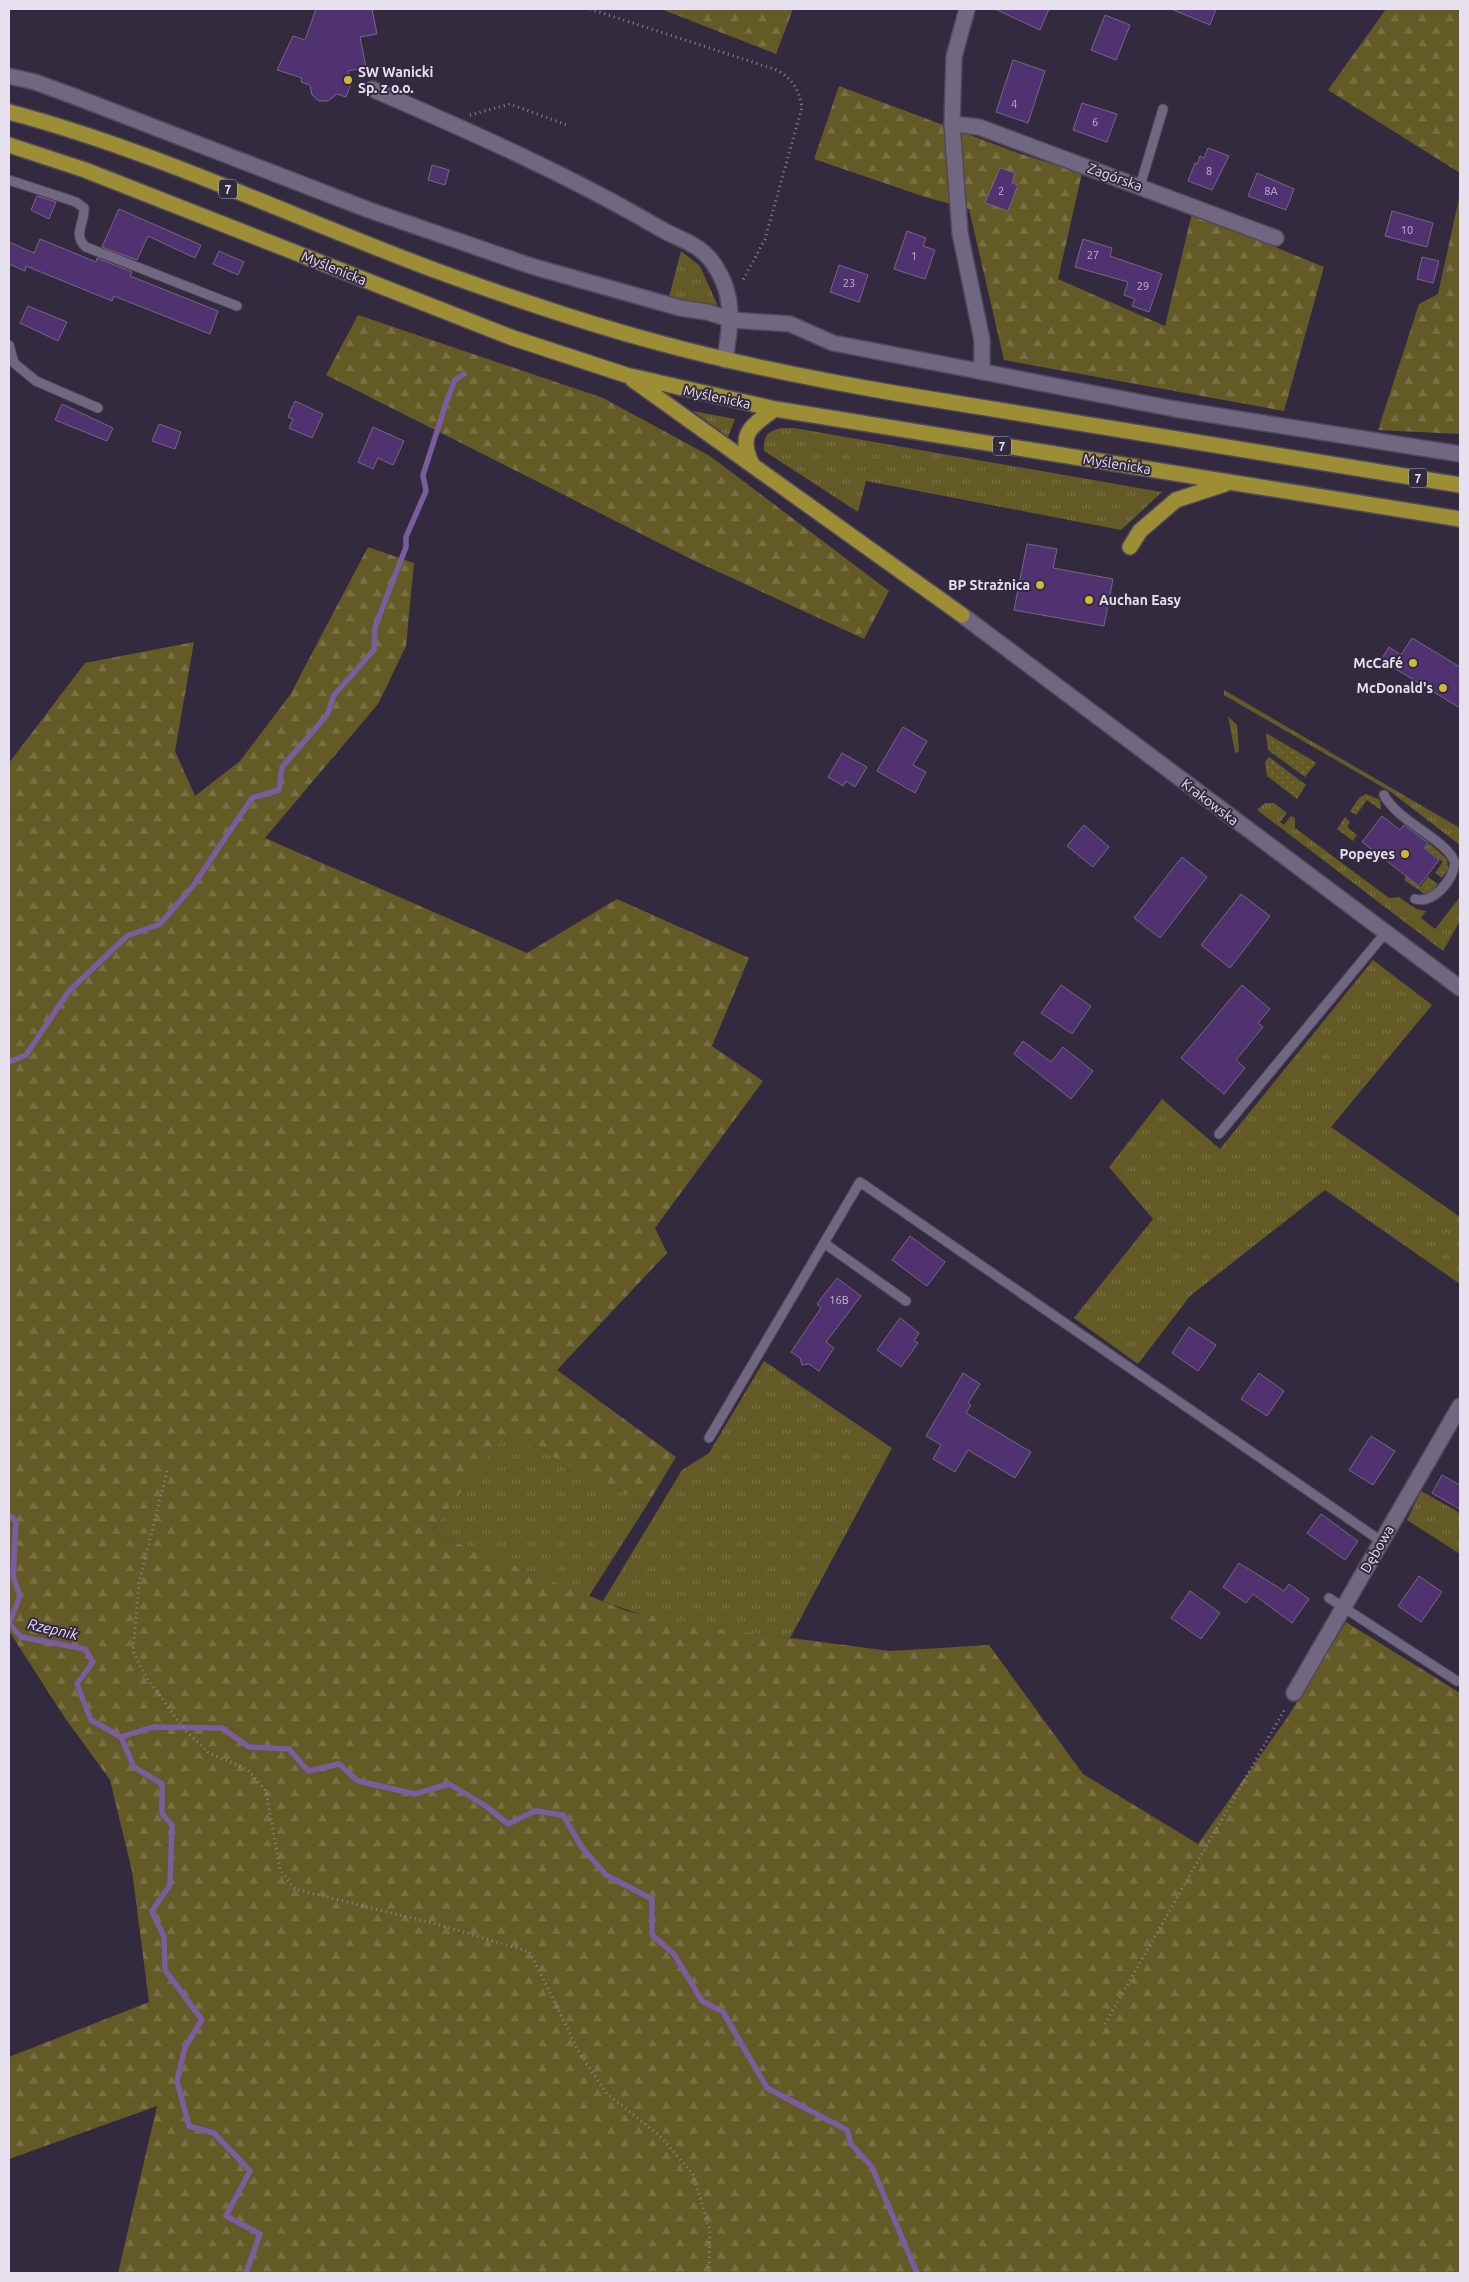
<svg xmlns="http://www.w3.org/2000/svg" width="1469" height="2282" font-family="Ubuntu,sans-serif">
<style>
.grass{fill:url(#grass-tufts)}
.forest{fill:url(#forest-firs)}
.garden{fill:url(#garden-dots)}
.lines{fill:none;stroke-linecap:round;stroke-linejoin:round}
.stream{stroke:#7b5c9f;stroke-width:5.5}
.building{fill:#503271;stroke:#726880}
.service-casing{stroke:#50495a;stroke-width:11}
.minor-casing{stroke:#50495a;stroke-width:18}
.tertiary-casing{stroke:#50495a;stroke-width:18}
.trunk-casing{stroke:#50495a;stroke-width:18}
.path{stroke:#8c8496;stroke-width:3;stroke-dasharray:1 4;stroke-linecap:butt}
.service{stroke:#726780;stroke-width:9}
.minor{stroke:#726780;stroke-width:15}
.tertiary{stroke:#726780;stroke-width:15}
.trunk{stroke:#9d8e35;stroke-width:15}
.poi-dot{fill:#ccb939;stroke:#342a40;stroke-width:2}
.labels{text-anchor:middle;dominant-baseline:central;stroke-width:4;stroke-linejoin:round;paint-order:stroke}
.number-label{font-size:11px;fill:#c1b5d0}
.shield{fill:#342a40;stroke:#b1aaba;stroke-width:1}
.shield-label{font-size:12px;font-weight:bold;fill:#e7e1ef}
.poi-label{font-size:14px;font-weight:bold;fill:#e7e1ef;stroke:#342a40;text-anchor:end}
.street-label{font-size:14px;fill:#e7e1ef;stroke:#342a40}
.water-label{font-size:15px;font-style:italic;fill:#e8d8ff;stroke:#342a40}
</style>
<defs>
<pattern id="grass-tufts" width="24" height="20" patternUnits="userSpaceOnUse" patternTransform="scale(1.25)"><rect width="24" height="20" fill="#635a25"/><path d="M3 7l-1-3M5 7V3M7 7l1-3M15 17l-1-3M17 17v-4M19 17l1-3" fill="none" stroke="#797145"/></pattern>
<pattern id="forest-firs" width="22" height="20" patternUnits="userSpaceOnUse" patternTransform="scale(1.25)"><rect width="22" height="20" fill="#635a25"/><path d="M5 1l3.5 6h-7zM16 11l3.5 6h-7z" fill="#797145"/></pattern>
<pattern id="garden-dots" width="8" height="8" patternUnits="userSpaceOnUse" patternTransform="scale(1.25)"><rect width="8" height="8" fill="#635a25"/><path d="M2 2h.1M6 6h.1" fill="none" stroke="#797145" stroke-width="1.8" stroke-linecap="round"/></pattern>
</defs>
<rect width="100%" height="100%" fill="#342a40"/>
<path class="grass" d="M681,251l19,15 17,38 -1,3 -24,-3 -23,-7z
M693,411l42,8 -7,18z
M781,428h13l368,64 -41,38 -255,-49 -8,31 -94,-61c-1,-14 3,-20 17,-23z
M1224,690l236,138v17l-69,-53 -167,-97z
M1228,716l9,9 2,26 -2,2 -2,-1z
M1265,803h9l13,10 -7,9 4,3 7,-9 4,2v10l94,70 10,-1 17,12 10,2 -5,7 14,11 25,-32v24l-17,30 -186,-141z
M1373,960l59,45 -101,122 129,90v67l-135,-94 -135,106 -52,68 -64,-46 79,-99 -44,-52 53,-68 58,50z
M764,1361l128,87 -102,190c-62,-8 -129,-13 -187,-37l79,-131 27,-17z
M506,1432l141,73 -58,91 -158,-64z
M1421,1491l39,22v41l-53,-34z"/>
<path class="forest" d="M661,9h132l-17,45z
M1386,9h74v164l-132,-83z
M839,86l182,68 61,19 -24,106 107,47 27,-113 132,54 -40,144 -280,-51 -35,-151 -44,-12 -111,-38z
M1460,194v240l-82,-4 41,-126 19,-10z
M358,315l245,83 107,58 179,135 -25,48 -169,-78 -369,-186z
M368,547l46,16 -8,83 -28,58 -113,134 262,115 90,-54 132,59 -37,88 51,35 -108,147 12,25 -110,117 119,87 -29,48 -141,-72 -75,99 196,79 79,16 184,24 99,-6 94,129 115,70 89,-126 59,-96 114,71v580h-1342l39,-167 -148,53v-102l140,-55 -17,-131 -22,-91 -45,-62 -56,-87v-868l76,-100 109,-21 -19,109 20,45 45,-35 50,-66z"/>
<path class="garden" d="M1266,733l49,29 1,1 -11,14 -37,-27z
M1269,757l37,28 -9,14 -30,-23 -2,-14z
M1366,794l14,6 1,10 -14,-10 -11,15 -6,-4 10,-14z
M1345,817l5,5 -3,5 10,8 -4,6 -16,-12z
M1429,843l18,16 1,10 -6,9 -7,-5 8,-11 -18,-14z
M1406,876l14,11 8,-10 10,7 -5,6 -8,4 -21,-14z"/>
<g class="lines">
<path class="stream" d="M9,1062l17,-7 43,-64 58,-55 33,-12 33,-38 59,-88 27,-8 3,-23 45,-52 7,-20 40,-45 1,-23 31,-80v-10l20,-46 -3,-16 24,-75 8,-20 9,-6
M9,1515l7,6 -3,55 7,20 -11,27
M9,1623l12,14 64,12 8,13 -16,22 14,36 30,17 13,30 28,17v30l10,11 -2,60 -18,26 12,26 1,33 37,50 -17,27 -8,34 12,45 25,7 36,38 -24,45 34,18 -14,39
M121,1737l32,-10 69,1 27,19 40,2 19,22 31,-7 19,17 57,13 34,-10 37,22 22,18 27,-13 28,4 18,31 25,29 46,24v36l22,19 28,47 21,11 44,76 80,42 4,14 21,23 45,106"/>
</g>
<path class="building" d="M316,9h56l5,25 -17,3 6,30 -18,4 3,13 -5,13 -9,-3 -9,7h-9l-7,-6 -2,-10 -9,-3 1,-4 -25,-8 16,-34 12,4z
M995,9h54l-9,21z
M1171,9h45l-6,16z
M1105,15l25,10 -14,35 -25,-10z
M1013,60l32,11 -17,52 -32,-11z
M1082,103l35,11 -10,28 -34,-12z
M1208,148l21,8 -17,34 -24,-9 7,-18 2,1 3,-8 4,2z
M432,165l17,5 -4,15 -17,-5z
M1000,168l15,5 -3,10 6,2 -10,26 -23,-8z
M1257,173l37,16 -8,21 -38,-14z
M37,196l19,6 -7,17 -18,-9z
M119,209l82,36 -6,13 -47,-22 -11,24 -35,-13z
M1392,211l41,12 -6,24 -42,-11z
M907,231l19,7 -3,8 12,4 -10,29 -31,-10z
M40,239l56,23 1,-4 35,14 -2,4 88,35 -8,23 -96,-38 -2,5 -86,-35 -1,5 -16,-7v-22l25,11z
M1083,239l29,9 -2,8 52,18 -13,38 -17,-6 3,-7 -11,-4 4,-13 -53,-15z
M219,251l25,11 -6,13 -25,-11z
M1422,257l17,4 -6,22 -16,-4z
M839,265l29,10 -9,27 -29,-10z
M28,306l39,16 -9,19 -38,-18z
M295,401l28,13 -11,24 -23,-10 4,-9 -5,-2z
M62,404l51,24 -6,13 -52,-21z
M159,424l22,8 -6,17 -23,-8z
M373,427l31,14 -11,24 -15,-7 -5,11 -15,-7z
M1027,544l30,5 -4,19 60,11 -9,47 -90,-16z
M1412,638l48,29v41l-79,-48 8,-13 12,8z
M903,727l24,14 -14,24 13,7 -11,21 -38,-22z
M842,753l25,14 -12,20 -9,-6 -3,5 -15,-9z
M1382,816l18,14 4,-5 23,17 1,1 -4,5 15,12 -20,26 -57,-44z
M1084,825l25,22 -16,20 -26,-21z
M1182,857l25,20 -47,61 -26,-20z
M1241,894l29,22 -40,52 -29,-23z
M1061,985l30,21 -19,28 -31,-21z
M1242,985l28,24 -12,14 5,4 -27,33 9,8 -21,26 -43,-36z
M1023,1041l28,21 12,-15 30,24 -22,28 -57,-45z
M910,1236l35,26 -18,24 -35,-26z
M837,1278l24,18 -35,46 8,6 -15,23 -10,-7 -7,1 -2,-7 -9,-6 30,-44 -4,-4z
M900,1318l19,15 -5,8 4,2 -17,24 -24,-17z
M1189,1327l27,18 -18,26 -26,-18z
M963,1373l17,11 -12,19 3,2 -5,8 65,39 -16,26 -47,-28 -13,22 -22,-13 8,-14 -15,-9z
M1259,1373l25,18 -17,25 -26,-17z
M1371,1436l24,15 -22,34 -24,-15z
M1442,1475l18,10v24l-28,-16z
M1321,1514l37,27 -13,19 -38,-27z
M1239,1563l45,28 5,-7 20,15 -17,24 -39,-29 -7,9 -23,-16z
M1419,1576l23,16 -21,30 -23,-16z
M1190,1591l30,22 -19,26 -30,-21z"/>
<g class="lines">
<defs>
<path id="service" d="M9,180l67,22 8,6c1,15 -12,27 2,39l151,59
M1140,186l23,-77
M9,345l5,18 22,18 62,27
M1384,795c14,27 64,45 71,68 -3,18 -21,41 -40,36
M1219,1134l167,-202
M824,1243l82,58
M709,1438l151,-256 521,359
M1329,1598l128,83"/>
<path id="minor" d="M967,9l-13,48 -2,67 8,109 22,107v32
M9,76l26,6 41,15 293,113 162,56 149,42 27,4 25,8 58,4 43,19 342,66 285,45
M372,89c97,42 195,85 287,139 17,10 38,15 51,31 26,33 21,63 15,101
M952,124l27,3 297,111
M1294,1693l166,-287"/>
<path id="tertiary" d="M962,615l498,373"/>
<path id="trunk" d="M9,112c147,39 285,106 428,159 72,26 144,51 219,71 80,22 162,38 244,52l560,91
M9,145l76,25 428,168 113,37 149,34 685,110
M633,380l329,235
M752,464c-15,-30 -1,-38 23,-55
M1130,547l10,-16 36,-31 49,-16"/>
</defs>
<use href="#service" class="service-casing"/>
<use href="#minor" class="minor-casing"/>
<use href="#tertiary" class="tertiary-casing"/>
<use href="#trunk" class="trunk-casing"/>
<path class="path" d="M590,9l187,61c15,9 22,19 25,37l-37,132 -23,43
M470,115l40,-11 57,21
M167,1471l-28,112 -6,68 13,26 39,53 24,23 38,16 19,22 14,79 15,19 145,36 90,27 50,102 27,40 51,40 35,40 17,56 -1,43
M1105,2024l181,-317"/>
<use href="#service" class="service"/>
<use href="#minor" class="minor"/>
<use href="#tertiary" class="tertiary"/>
<use href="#trunk" class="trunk"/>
</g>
<g class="poi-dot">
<circle cx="348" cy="80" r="5"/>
<circle cx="1040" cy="585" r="5"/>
<circle cx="1089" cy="600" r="5"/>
<circle cx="1413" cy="663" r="5"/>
<circle cx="1443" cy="688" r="5"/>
<circle cx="1405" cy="854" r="5"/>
</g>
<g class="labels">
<g class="number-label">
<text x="1014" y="104">4</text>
<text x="1095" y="122">6</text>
<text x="1209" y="171">8</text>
<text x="1001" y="191">2</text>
<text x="1271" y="191">8A</text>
<text x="1407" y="230">10</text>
<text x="1093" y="255">27</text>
<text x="914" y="256">1</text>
<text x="849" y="283">23</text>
<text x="1143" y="286">29</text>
<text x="839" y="1300">16B</text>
</g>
<g class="shield">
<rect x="219" y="179.5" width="18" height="19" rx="4"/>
<rect x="993" y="436.5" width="18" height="19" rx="4"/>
<rect x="1409" y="468.5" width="18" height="19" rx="4"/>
</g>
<g class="shield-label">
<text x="228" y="189">7</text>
<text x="1002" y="446">7</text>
<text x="1418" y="478">7</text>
</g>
<g class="poi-label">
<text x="358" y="72" text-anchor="start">SW Wanicki<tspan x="358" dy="16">Sp. z o.o.</tspan></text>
<text x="1030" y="585">BP Strażnica</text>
<text x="1099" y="600" text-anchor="start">Auchan Easy</text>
<text x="1403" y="663">McCafé</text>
<text x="1433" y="688">McDonald's</text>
<text x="1395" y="854">Popeyes</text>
</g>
<g class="street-label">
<text transform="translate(1115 177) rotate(20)">Zagórska</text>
<text transform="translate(334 268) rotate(22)">Myślenicka</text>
<text transform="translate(717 397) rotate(12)">Myślenicka</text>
<text transform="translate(1117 464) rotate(9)">Myślenicka</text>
<text transform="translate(1210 802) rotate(37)">Krakowska</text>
<text transform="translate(1377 1549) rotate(-60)">Dębowa</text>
</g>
<g class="water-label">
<text transform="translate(53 1629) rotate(13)">Rzepnik</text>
</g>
</g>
<rect width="1469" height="2282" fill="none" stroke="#e7e1ef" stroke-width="20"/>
</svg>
